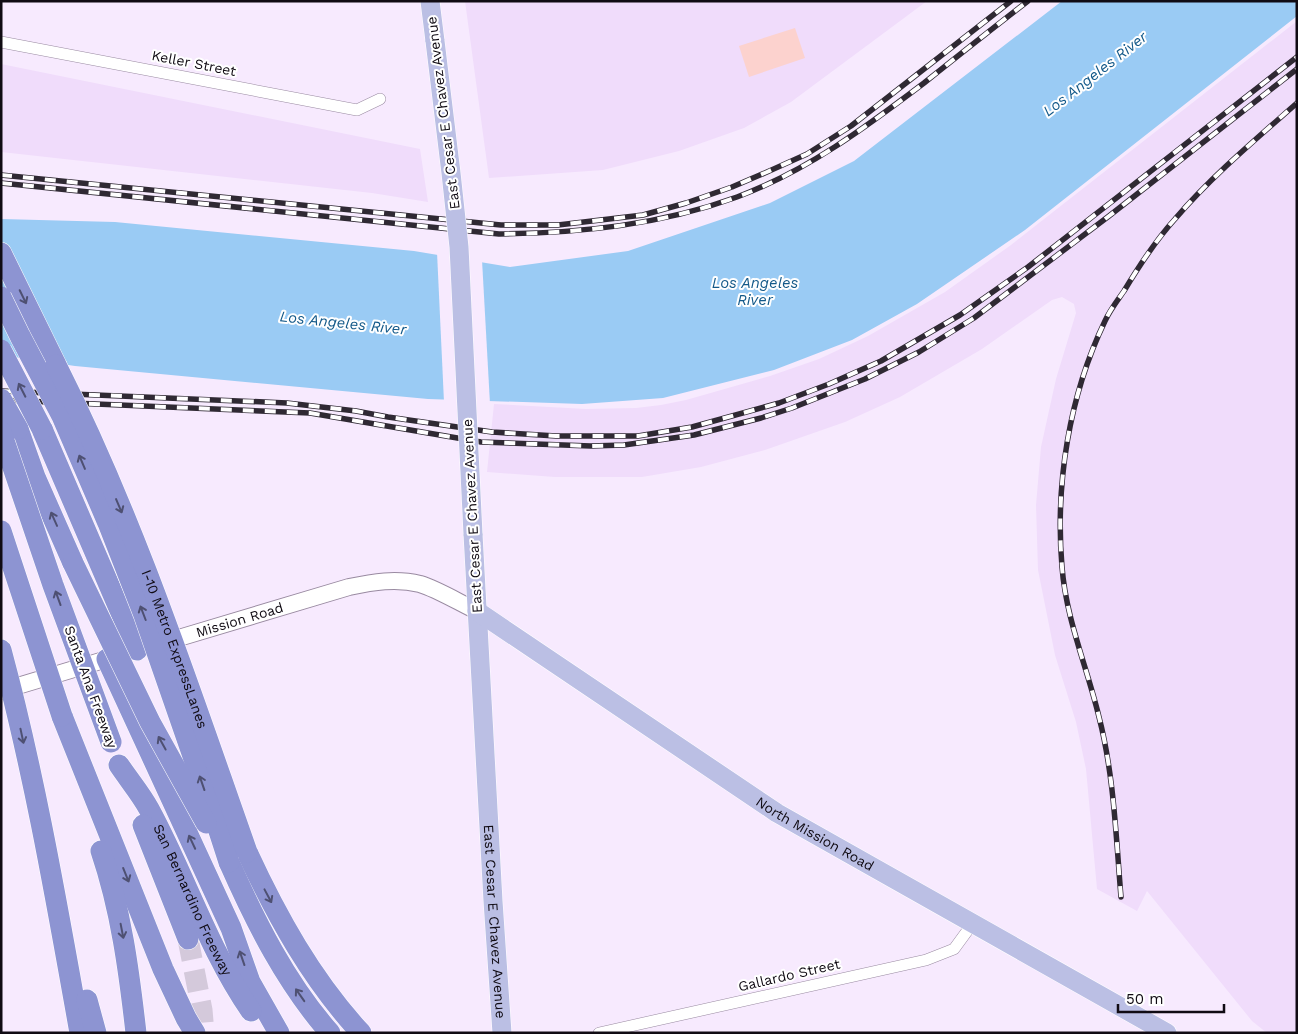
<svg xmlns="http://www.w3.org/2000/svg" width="1298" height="1034" font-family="'Work Sans',sans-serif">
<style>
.built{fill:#f0dcfb}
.green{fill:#fcd2ce}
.water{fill:#9acbf4}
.pier{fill:#f7eafe}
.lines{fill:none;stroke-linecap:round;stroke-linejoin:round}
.motorway-tunnel{stroke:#d4c9db;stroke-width:21;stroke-dasharray:21 11;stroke-linecap:butt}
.minor-casing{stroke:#998aa1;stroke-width:12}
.secondary-casing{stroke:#998aa1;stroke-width:18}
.primary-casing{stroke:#fff;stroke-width:20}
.motorway-casing{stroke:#fff;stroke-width:22}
.minor{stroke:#fff;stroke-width:11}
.secondary{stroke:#fff;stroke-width:16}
.primary{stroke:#bbbfe4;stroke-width:19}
.motorway{stroke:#8d94d2;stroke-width:21}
.rail-casing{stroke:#2f2933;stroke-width:5.5}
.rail{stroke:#fff;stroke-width:4;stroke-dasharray:11;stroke-linecap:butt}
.primary-bridge-casing{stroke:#fff;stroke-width:20;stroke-linecap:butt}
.motorway-bridge-casing{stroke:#fff;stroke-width:22;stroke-linecap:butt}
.primary-bridge{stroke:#bbbfe4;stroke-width:19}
.motorway-bridge{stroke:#8d94d2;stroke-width:21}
.oneway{stroke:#4e5072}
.labels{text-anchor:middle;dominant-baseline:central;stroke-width:4;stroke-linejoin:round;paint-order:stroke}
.street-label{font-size:14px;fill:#100b13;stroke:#fff}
.water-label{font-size:15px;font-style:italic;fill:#135989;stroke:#fff}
</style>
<rect width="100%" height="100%" fill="#f7eafe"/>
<path class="built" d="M465,1h462l-136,101 -47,26 -65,23 -76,19 -114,8z
M1297,21v1012h-30l-15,-12 -105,-130 -10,20 -40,-22 -11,-120 -10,-47 -21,-67 -17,-85 -2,-65 5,-58 15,-68 20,-66 -2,-9 -12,-7 -10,3 -70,49 -82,48 -55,25 -80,28 -64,17 -59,10h-87l-68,-5 7,-68 92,5 50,-1 25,-3 25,-5 84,-24 49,-17 49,-23 77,-44 66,-47z
M1,64l419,85 8,53 -56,-9 -371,-41z"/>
<path class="green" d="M795,28l10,30 -56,19 -10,-31z"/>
<path class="water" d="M1062,1h235v15l-272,214 -108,74 -65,36 -78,30 -111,28 -81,6 -154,-5 -353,-33 -74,-11v-136l114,3 299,29 96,16 118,-16 142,-48 84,-42z"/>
<path class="pier" d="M437,252l45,8 8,144 -46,-2z"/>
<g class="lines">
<path class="motorway-tunnel" d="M188,939l14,71 2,23"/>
<defs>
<path id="minor" d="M1,42l356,68 23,-11
M599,1033l327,-73 28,-11 19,-26"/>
<g id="secondary">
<path id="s1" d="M162,643l187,-56c24,-5 47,-9 71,-3 17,5 40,19 57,27"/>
<path d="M1,691l116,-35"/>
</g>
<g id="primary">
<path d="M430,1l5,40"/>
<path id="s2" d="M473,534l20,367 9,132"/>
<path id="s3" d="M477,611l300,202 390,220"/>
</g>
<g id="motorway">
<path d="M1,253l55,112"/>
<path d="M18,429l17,48 38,86"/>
<path d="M42,429l95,221"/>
<path d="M1,650c34,126 56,255 79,383"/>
<path d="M107,659l124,269 19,54 29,51"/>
<path d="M62,716l101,253 23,49 9,15"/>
<path id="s4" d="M119,765c10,15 22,29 30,44 36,66 59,140 102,202"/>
<path d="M143,825l45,114"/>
<path d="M101,851c20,59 28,120 35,182"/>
<path d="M247,852c30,65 65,128 114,181"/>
<path d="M229,862c27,61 57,121 101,171"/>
<path d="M87,1000l9,33"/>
</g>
</defs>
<use href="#minor" class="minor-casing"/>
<use href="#secondary" class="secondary-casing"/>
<use href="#primary" class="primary-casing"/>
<use href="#motorway" class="motorway-casing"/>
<use href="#minor" class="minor"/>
<use href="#secondary" class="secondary"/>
<use href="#primary" class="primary"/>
<use href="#motorway" class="motorway"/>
<defs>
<path id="rail" d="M1,175l500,50h57l85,-10 43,-12 46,-16 35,-15 40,-18 44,-28 160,-125
M1,183l498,51c82,-1 161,-9 238,-37 70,-26 129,-70 187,-114 35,-28 69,-55 104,-82
M1,391l286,12 69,8 32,6 104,15 64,4h82l54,-9 87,-24 50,-19 52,-23 79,-46 68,-48 269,-210
M1,400l309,13 171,29 110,4 33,-1 70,-10 67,-17 31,-10 73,-29 54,-27 55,-34 135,-102 188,-147
M1121,897c-5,-60 -7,-122 -22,-180 -12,-50 -33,-98 -37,-150 -7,-83 7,-171 43,-246 5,-11 12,-20 19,-30 15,-25 32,-51 51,-72 37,-43 80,-79 122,-116"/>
</defs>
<use href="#rail" class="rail-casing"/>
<use href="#rail" class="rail"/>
<defs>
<path id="primary-bridge" d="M435,41l16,132 8,74 14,287"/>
<g id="motorway-bridge">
<path d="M1,297l19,39 42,80 46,107 36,92 74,213 11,34"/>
<path d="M1,350l41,79"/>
<path id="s5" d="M56,365c79,156 133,323 191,487"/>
<path d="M1,399l17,30"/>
<path d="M1,432l52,153 58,157"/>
<path d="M1,531l61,185"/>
<path d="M73,563l77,159 56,101"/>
</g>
</defs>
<use href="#primary-bridge" class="primary-bridge-casing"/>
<use href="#motorway-bridge" class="motorway-bridge-casing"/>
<use href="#primary-bridge" class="primary-bridge"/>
<use href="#motorway-bridge" class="motorway-bridge"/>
</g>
<defs><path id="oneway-shaft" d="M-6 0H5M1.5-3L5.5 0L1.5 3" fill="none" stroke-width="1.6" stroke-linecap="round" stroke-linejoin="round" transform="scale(1.25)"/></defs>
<g class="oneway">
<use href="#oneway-shaft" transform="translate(23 297) rotate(64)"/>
<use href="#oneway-shaft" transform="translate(22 390) rotate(-117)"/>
<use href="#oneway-shaft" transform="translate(82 462) rotate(-113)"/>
<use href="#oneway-shaft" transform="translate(119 506) rotate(67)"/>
<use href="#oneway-shaft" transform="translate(54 519) rotate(-114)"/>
<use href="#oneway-shaft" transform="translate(58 598) rotate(-110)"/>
<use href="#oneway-shaft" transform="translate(143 613) rotate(-111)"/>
<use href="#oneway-shaft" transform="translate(22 736) rotate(78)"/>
<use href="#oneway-shaft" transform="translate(162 743) rotate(-119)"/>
<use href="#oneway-shaft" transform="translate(202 783) rotate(-109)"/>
<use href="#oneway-shaft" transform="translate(192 842) rotate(-115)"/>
<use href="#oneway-shaft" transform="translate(126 875) rotate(68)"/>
<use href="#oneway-shaft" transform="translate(268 896) rotate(62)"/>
<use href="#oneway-shaft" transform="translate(122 931) rotate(79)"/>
<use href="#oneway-shaft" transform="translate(242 958) rotate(-109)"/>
<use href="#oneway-shaft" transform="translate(300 995) rotate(-125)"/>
</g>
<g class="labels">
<g class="street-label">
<text transform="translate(194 63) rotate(11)">Keller Street</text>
<text transform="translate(443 113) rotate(-97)">East Cesar E Chavez Avenue</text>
<text transform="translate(472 516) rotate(-93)">East Cesar E Chavez Avenue</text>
<text stroke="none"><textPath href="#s1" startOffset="81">Mission Road</textPath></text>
<text stroke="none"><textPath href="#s5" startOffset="308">I-10 Metro ExpressLanes</textPath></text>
<text transform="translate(91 687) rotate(70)">Santa Ana Freeway</text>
<text stroke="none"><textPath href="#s3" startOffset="405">North Mission Road</textPath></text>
<text stroke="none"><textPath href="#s4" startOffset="154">San Bernardino Freeway</textPath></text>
<text stroke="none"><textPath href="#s2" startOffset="388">East Cesar E Chavez Avenue</textPath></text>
<text transform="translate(789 975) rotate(-13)">Gallardo Street</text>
</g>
<g class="water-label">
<text transform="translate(1095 74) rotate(-38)">Los Angeles River</text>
<text x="755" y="283">Los Angeles<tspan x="755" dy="17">River</tspan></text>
<text transform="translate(343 323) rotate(6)">Los Angeles River</text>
</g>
</g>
<rect width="1298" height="1034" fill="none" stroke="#100b13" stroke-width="5"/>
<path d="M1118 1004v8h106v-8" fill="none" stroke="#100b13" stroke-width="2.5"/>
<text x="1126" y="1004" font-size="15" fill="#100b13" stroke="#ffffff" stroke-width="4" paint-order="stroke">50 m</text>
</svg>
